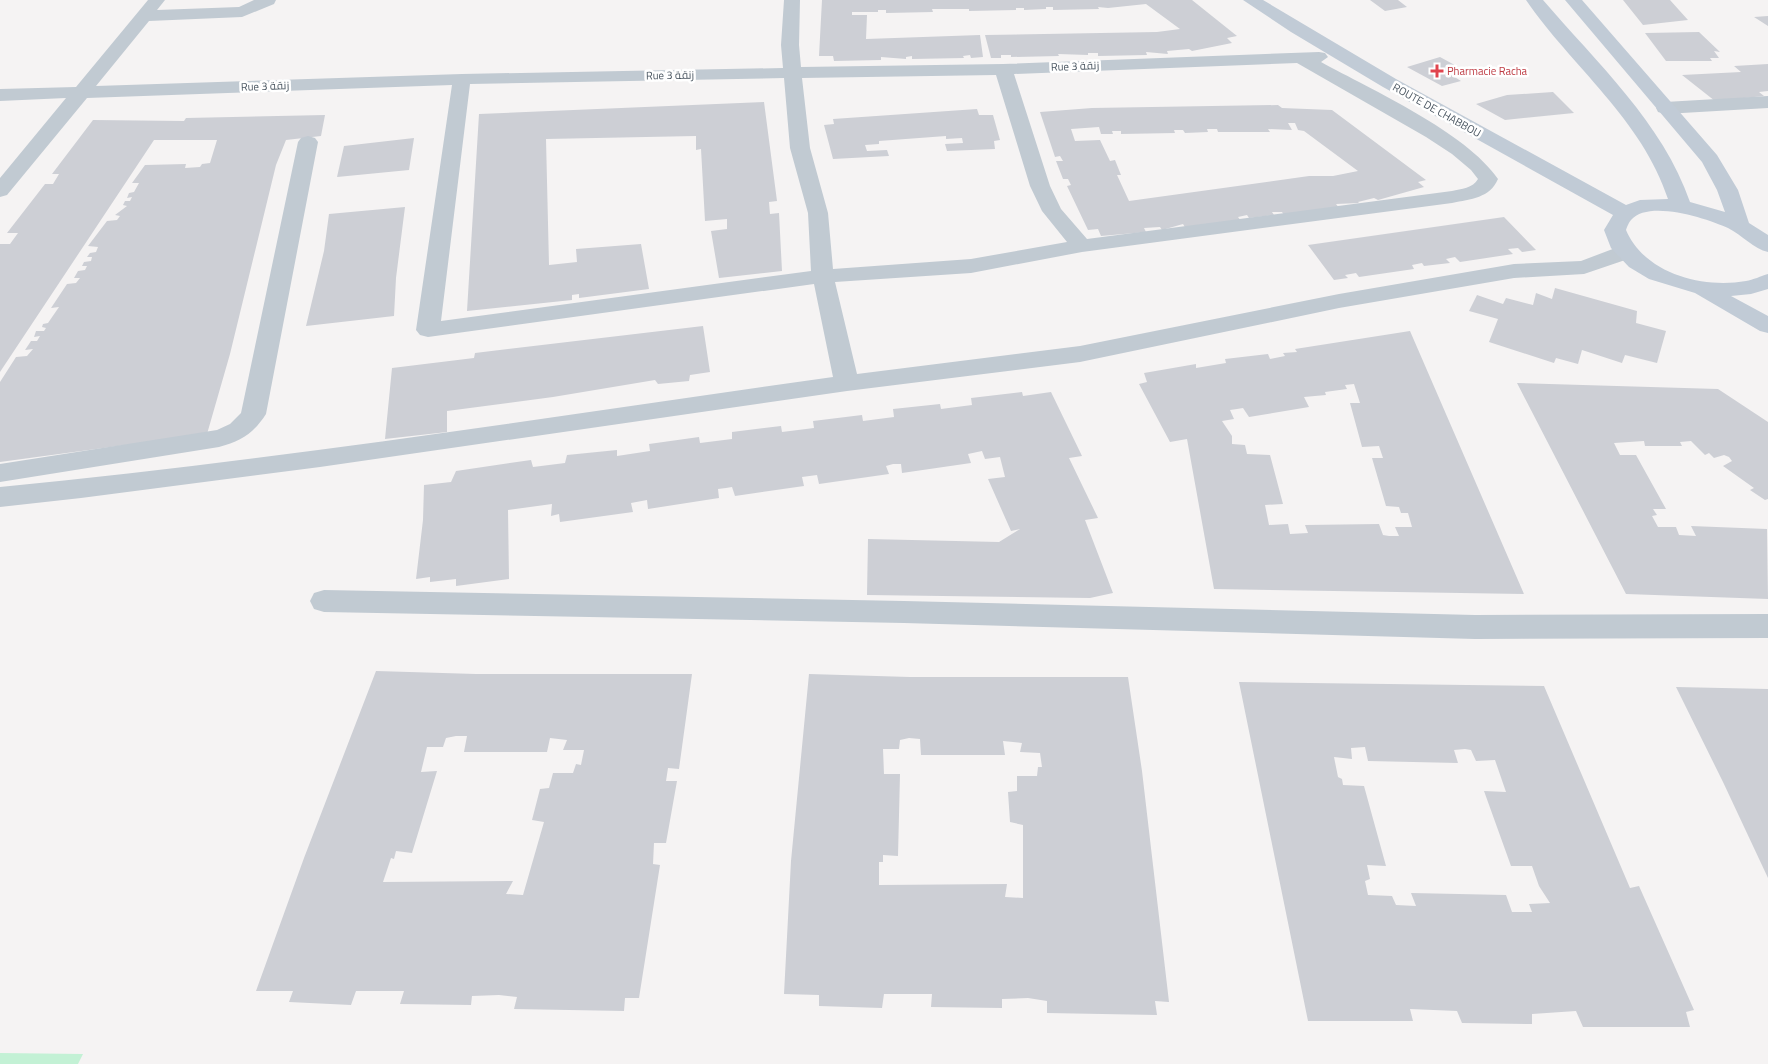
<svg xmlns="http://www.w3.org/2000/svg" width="1768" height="1064" font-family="'Titillium Web',Cairo,sans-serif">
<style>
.green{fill:#c3f1d5}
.building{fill:#cdcfd5;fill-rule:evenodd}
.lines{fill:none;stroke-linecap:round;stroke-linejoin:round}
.street{fill:#c1cad2;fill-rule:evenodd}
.secondary{fill:#c1cbd6;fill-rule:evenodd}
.health-dot{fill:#e0444e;stroke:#fff;stroke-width:2}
.labels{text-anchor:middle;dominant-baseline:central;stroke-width:5;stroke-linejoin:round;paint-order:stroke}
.far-street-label{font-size:11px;fill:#4a5661;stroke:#fff}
.far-health-label{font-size:11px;fill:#be3a42;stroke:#fff;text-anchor:start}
</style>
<rect width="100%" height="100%" fill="#f5f3f3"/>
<path class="green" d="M0,1053l83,1 -5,10h-78z"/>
<path class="building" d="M822,0h370l45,36 -10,2 5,5 -40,8 -3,-2 -22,2 1,3 -22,-2 1,3 -49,1v-3h-10v2l-30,-1 1,2 -48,1v-2h-10v3h-10l-6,-23 172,-3 23,-3 -34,-25 -38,4 -10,-1 1,2 -46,1v-3h-7v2l-22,1v-2h-8v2l-47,1v-2h-37l1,3 -47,1v-3h-8v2h-26v3h15l-1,24 114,-4 3,22 -12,1 -1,-3 -7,1 1,2 -52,1v-3l-6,1v2l-25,-2v3l-47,1 -1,-5h-14z
M1370,0h28l9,7 -22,4z
M1623,0h47l18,20 -45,5z
M1768,16v10l-14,-9z
M1699,32l21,20 -6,-1 5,7h-9l2,3h-46l-21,-28z
M1440,57l22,12 -14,4 13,8 -19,5 -35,-19z
M1768,64v27l-9,1 5,4 -49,5 -33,-26 59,-3 -7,-6z
M1553,92l21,21 -69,7 -29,-16 31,-9z
M764,102l13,99 -8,1 1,12 9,-1 3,58 -63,7 -8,-47 16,-2v-10l-22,2 -4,-72 -5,1v-14l-150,3 3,126 28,-3 -1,-13 65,-5 8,45 -70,9v-4l-7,1v5l-105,11 12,-197z
M1278,105l4,3 50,2 94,70 -8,2 6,5 -46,13 -4,-2 -16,4 1,1 -23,1 3,4 -55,7 -2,-3h-10l2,3 -25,3 -2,-3 -9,2 3,4 -55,8 -3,-5 -21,6 -2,-3 -16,1 2,4 -45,4 -3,-7 -10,1 -21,-44 4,-1 -3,-6h-5l-7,-18h7l-3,-5 -5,1 -15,-45 52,-4zM1288,123h7l3,7 6,1 54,40 -25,5h-24l-180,25 -12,-26h4l-6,-15 -5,1 -10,-21 -25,1 -4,-12 28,-2 2,7h12l-1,-3h9v3l54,-1 -1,-3h9l2,3 23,-1 -1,-3h10l1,3h52l-2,-3 24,1z
M977,109l2,6h14l7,25 -6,1 1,8 -48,2 -2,-7 18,-1 -1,-5 -16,1v-3l-67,5v3l-14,1 2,6 20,-1 2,6 -56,3 -9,-34 10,-1 -1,-5z
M325,115l-4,21 -35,4 -10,25 -46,189 -23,80 -207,28v-80l16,-25 11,-1 6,-7 -8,1 6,-9h6l3,-5 -6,1 2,-6h8l2,-3 -4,-1 1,-3 5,-1 11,-16 -8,1 16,-24 9,-1 4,-5h-6l4,-7 7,-1 2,-4h-5l2,-4 7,-1 1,-4h-5l3,-4 6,-1 2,-5 -10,-1 19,-25 10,-1 3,-4 -5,-1 12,-9 -4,-1 2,-4h5l2,-4 -5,1 2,-5 5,-1 5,-9h-7l13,-18 41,-1 -1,4 15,-1 2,-3 8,-1 7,-23h-63l-154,232v-128h10l8,-11h-11l38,-49h8l6,-10h-7l41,-54 91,1 2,-3z
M414,138l-5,32 -72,7 7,-31z
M405,207l-9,71 -2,38 -88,10 18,-75 5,-37z
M1504,217l32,33 -14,2 -4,-4 -10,1 5,5 -53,8 -5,-5 -9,2 4,4 -26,3 -2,-3 -10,2 2,4 -55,8 -3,-4 -11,2 3,3 -14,2 -26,-35z
M1555,288l82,23 -1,12 30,8 -9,32 -32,-8 -3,8 -40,-13 -4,14 -22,-6 -2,5 -65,-21 9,-23 -29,-8 8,-16 26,9 3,-6 27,7 3,-12 16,6z
M703,326l7,46 -20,3 -1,6 -31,3 -3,-4 -102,17 -106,14v21l-62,7 7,-71 82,-10 1,-5z
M1410,331l114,263 -310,-5 -27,-150 -17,3 -31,-58 8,-2 -3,-9 52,-9v4l30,-5 -1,-4 43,-5 2,5 15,-3 -2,-3 14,-1 -2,-3zM1354,384l6,19h-10l12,44 17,-1 4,12h-11l14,48 13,1 2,6h7l4,14h-17l4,9h-10l-6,-1 -4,-11 -74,1 3,8 -18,1 -2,-10 -19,1 -4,-20 18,-1 -13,-49 -23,-1 -2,-9 -13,-1v-8l-10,-15 12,-2 -4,-9 7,-1 6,-1 6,9 60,-10 -5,-10 22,-2 -1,-3 22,-3 -2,-4z
M1517,383l201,6 50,33v77l-3,1 -15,-10 4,-2 -31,-22 9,-5 -3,-4 -5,-2 -10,3 -5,-5 -4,2 -14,-14 -11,1 2,4h-37l-1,-5 -30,2 6,12h16l30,54h-13l4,6 -5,1 6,11h18l3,8 17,1 -5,-10 76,3 1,70 -142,-5z
M1022,392l1,4 28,-4 31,64 -13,2 29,60 -13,2 28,73 -23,5 -223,-3 1,-56 131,3 21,-13 -9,2 -23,-52 17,-2 -5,-20 -15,2 -3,-8 -14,3 3,9 -69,10 -1,-9h-8l-7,2 3,8 -70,10 -2,-9 -15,2 2,9 -69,10 -3,-9 -6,1 -8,1 1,9 -71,11 -1,-9 -16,3 2,9 -73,10 -1,-8 -8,2 1,-12 -44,6 1,69 -53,7v-7l-26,3v-5l-14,2 7,-59 1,-35 27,-3 5,-11 75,-11 2,7 32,-4 2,-8 50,-5v6l33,-5 -1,-7 50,-7 1,6 32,-4v-7l49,-6 1,6 32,-4 -1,-7 49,-6 1,6 31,-4 -1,-8 47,-5 1,5 31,-4 -1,-7z
M376,671l100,3h216l-13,95 -11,-1 -2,13h11l-11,62h-12l-1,21 7,1 -21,133h-14l-1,13 -110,-2 3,-12 -18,-2 -27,1 -1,9 -71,-1 4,-13h-48l-5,14 -62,-3 4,-11h-37l48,-133zM456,736h11l-3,16h83l3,-14 17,2 -4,10h21l-3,15 -5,-1 -3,9h-20l-4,15 -9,1 -8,31 12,2 -21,73 -17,-1 7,-13 -130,1 8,-24 3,1 2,-8 16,2 25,-82 -16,1 6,-25h16l3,-9z
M809,674l101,3h218l14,94 27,231 -14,-1 2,14 -110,-2v-12l-19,-3 -26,1v9l-71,-1 1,-13h-48l-2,14 -63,-2v-11l-35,-1 7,-133zM909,738l11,1 1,16h84l-2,-14 19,2 -2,9 20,1 2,14h-4l-1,9h-20v15l-9,1 2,30 13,3v73l-18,-1 2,-13 -128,1v-23h4v-7l15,1 2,-82h-16l-1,-25h16l1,-9z
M1239,682l305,4 86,202 9,-2 55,124 -8,2 4,15h-107l-7,-16 -44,3v10l-70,-1 -5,-12 -47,-2 3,12h-105zM1365,747l3,14 90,2 -4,-13 11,-1 6,1 5,11 19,-1 11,32 -22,-1 27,75h21l7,20 11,17 -21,1 3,8h-20l-6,-17 -95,-2 5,13 -20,-1 -4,-9 -24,-1 -3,-14 5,-2 -3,-14 19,1 -22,-80 -21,-1 -1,-6 -4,-2 -4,-20 18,2 -1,-11z
M1676,687l92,2v189l-45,-96z"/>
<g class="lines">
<path class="street" d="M148,0h17l-8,10 82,-3 15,-7h22l-2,4 -32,13 -93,4 -53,65 366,-12 321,-6 -2,-23 3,-45h16l-1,45 2,22 202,-3 316,-12 6,1 3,4 -7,5c51,28 145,70 177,117 -8,19 -27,20 -46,24l-370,49 -111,21 -136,9 22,92 223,-28 259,-52 175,-30 67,-3 37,-14 8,-2 8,2 3,5 -3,5 -50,17 -70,4 -175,30 -259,54 -233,29 -527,76 -239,31 -81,9v-20c279,-27 556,-71 833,-110l-19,-93 -386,53 -8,-2 -4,-5 36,-245 -365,13 -80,97 -7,2v-19l66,-80 -66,3v-12l76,-2zM1297,63l129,74 26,17 19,16 7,9c-5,9 -17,10 -26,12l-365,48 -26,-30 -11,-23 -36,-112zM996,75l34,111 12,25 25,31 -96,17 -138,10 -5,-56 -18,-65 -8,-70zM784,78l6,70 18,65 3,58 -370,50 29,-237z
M1768,96v12l-103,6 -7,-2 -2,-4 2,-4 7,-2z
M308,136l7,2 3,4 -52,272c-13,20 -25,27 -47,33l-219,35v-18l217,-34 13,-6 11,-11 57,-271 3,-4z
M324,590l580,11 571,14 293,-1v24l-293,1 -571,-16 -580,-11 -10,-3 -4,-8 4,-8z"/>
<path class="secondary" d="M1243,0h20l133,79 230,126 14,-5 28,-1c-26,-80 -96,-132 -142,-199h17c53,62 120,123 147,202l35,10 -8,-22 -15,-28 -137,-162h17l135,155 21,35 11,33 19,12v17c-14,-3 -26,-17 -40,-24 -20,-9 -79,-29 -97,-8 -2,2 -4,7 -5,10 18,43 76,59 120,51 7,-1 15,-5 22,-7v15l-17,5 -20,2 37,20v17l-8,-2 -65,-38 -46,-14 -20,-12 -18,-19 -7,-18 9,-15 -230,-128 -92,-55z"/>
</g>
<path class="health-dot" d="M1434.5 63.5h5v5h5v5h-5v5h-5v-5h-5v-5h5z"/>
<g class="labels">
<g class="far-street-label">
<text transform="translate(1075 66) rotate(-2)">Rue 3 زنقة</text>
<text transform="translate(670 75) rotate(-1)">Rue 3 زنقة</text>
<text transform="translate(265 86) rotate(-2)">Rue 3 زنقة</text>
<text transform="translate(1437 110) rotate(29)">ROUTE DE CHABBOU</text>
</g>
<g class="far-health-label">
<text x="1447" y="71">Pharmacie Racha</text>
</g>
</g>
</svg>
